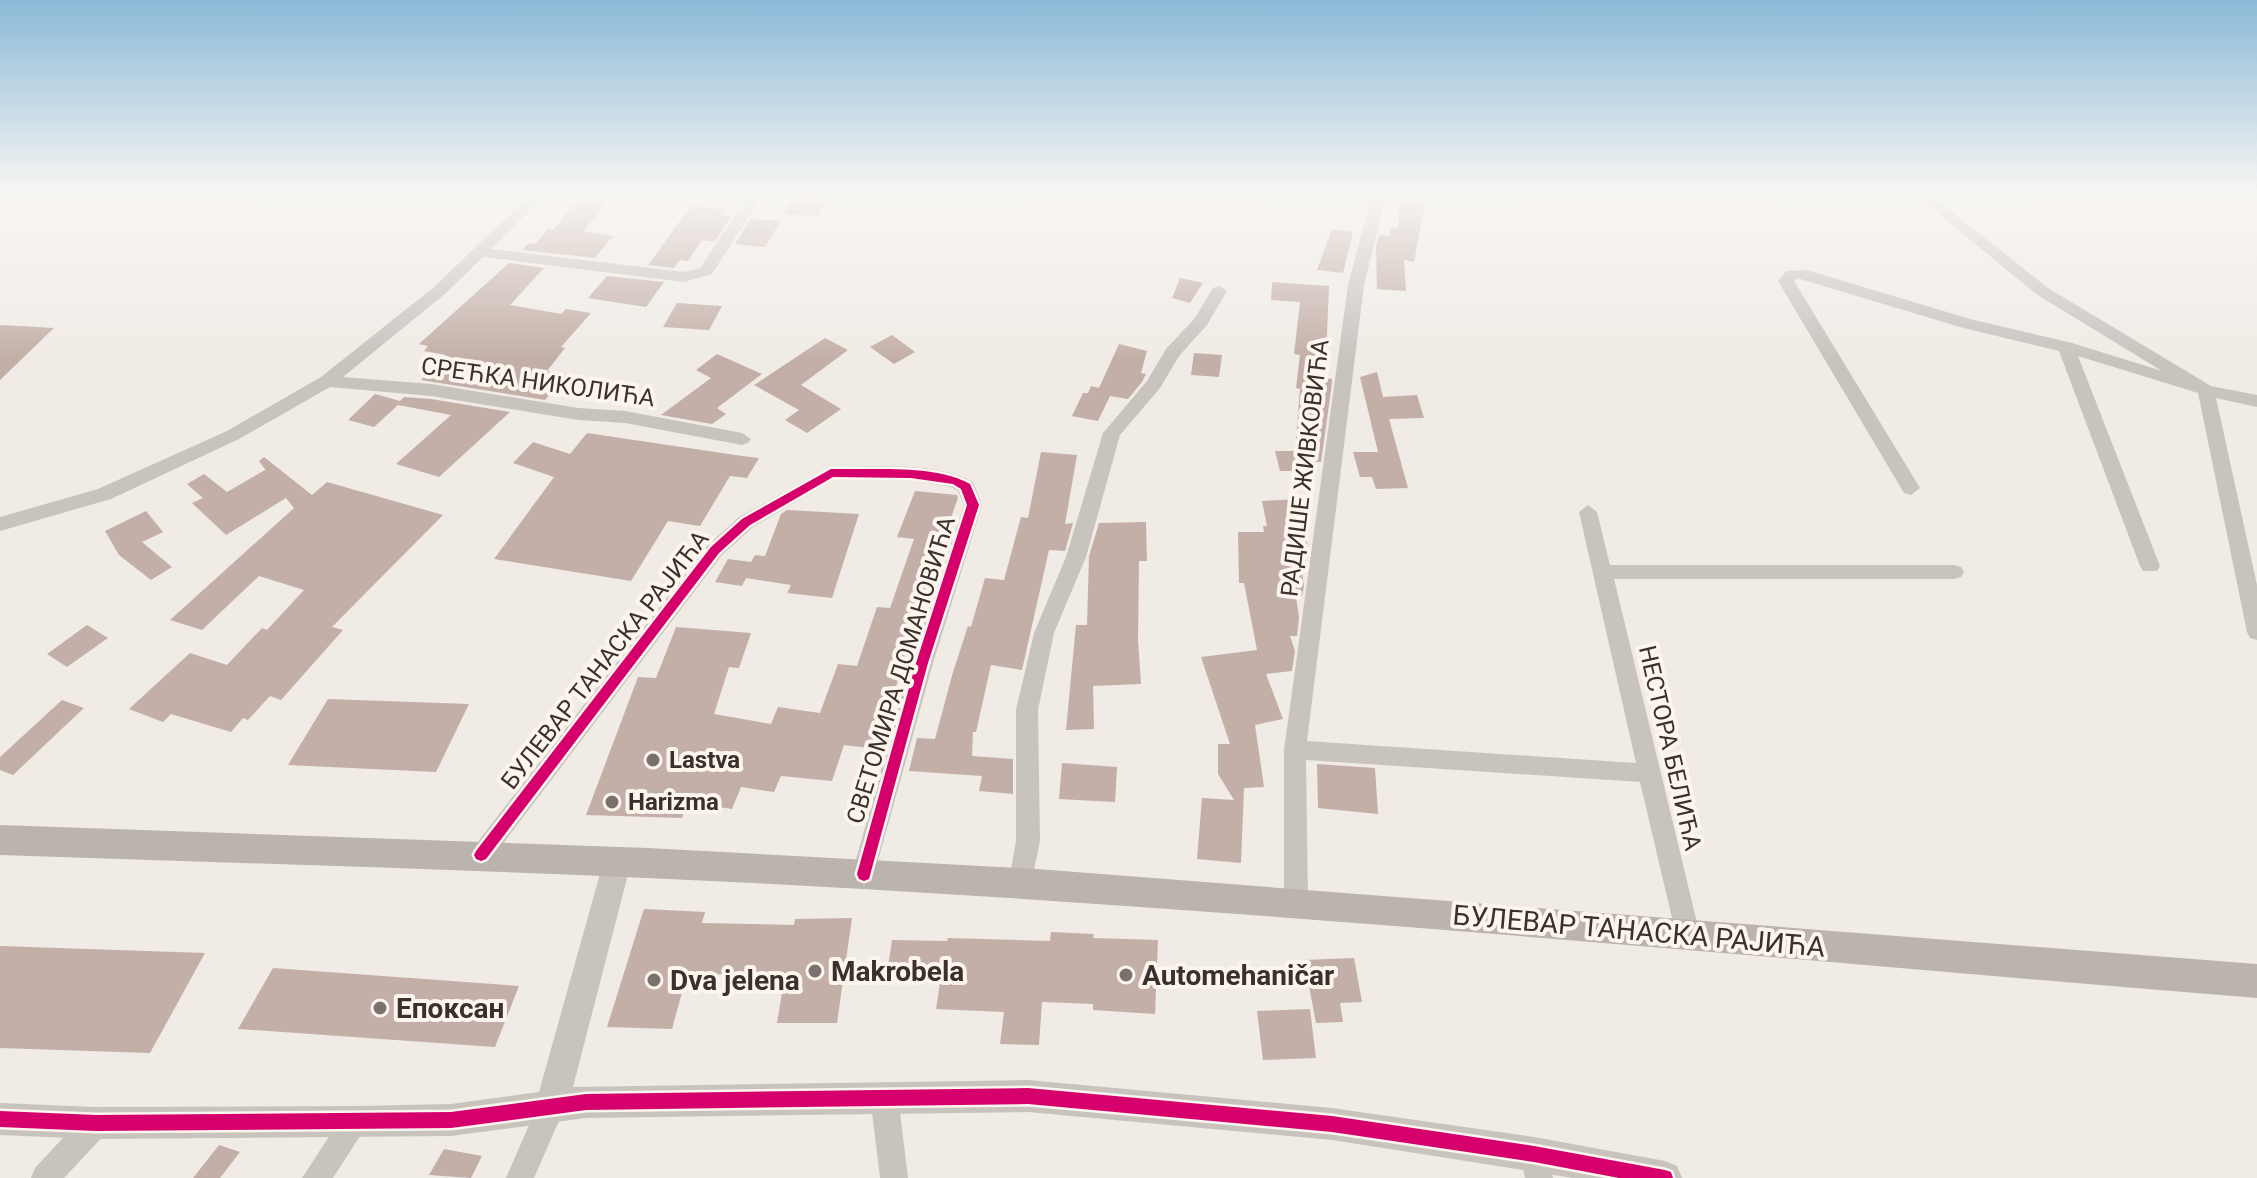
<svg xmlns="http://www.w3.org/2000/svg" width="2257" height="1178" font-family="Roboto,sans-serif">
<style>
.building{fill:#c3afa7}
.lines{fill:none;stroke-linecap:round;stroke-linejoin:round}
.minor{fill:#c9c3be;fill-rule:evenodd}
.tertiary{fill:#c9c3be;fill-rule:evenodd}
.secondary{fill:#bab3ae;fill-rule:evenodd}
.cycleway-casing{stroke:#fbf5ee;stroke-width:5}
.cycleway{fill:#d6006c;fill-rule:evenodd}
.poi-dot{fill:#7a716c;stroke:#fbf5ee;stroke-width:3}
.labels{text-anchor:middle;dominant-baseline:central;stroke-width:8;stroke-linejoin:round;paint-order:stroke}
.street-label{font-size:24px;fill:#3b302b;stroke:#fbf5ee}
.poi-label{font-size:24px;font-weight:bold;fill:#3b302b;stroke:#fbf5ee;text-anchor:start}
.near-street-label{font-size:28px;fill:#3b302b;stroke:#fbf5ee}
.near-poi-label{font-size:28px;font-weight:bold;fill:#3b302b;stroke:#fbf5ee;text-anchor:start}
</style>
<rect width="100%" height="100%" fill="#f0ebe5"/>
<path class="building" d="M794,196h34l-9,20 -35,-2z
M579,199l28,4 -24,28 30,5 -18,22 -73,-8 7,-7 6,1 13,-15 5,1z
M1400,201l25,3 -11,58 -10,-2 2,31 -29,-2 -1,-42 3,-12 10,1 3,-9 6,1z
M691,206l36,3 -4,7 8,1 -17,25 -12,-2 -14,21 -8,-1 -6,8 -26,-3z
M751,219l30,2 -16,26 -30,-3z
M1332,229l21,3 -10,41 -26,-3z
M509,263l35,5 -34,37 51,9 5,-5 25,4 -30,34 4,1 -18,23 19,3 -21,26 -124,-20 25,-25 -22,-4 4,-5 -9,-2z
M607,276l57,6 -18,25 -58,-9z
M1180,278l23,5 -13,20 -18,-5z
M1272,282l57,4 -4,92 7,1v4l-11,79 -17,-1 1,10h-25l-5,-20h20l5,-62 -4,-1 4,-33 -6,-1 6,-52 -29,-2z
M677,303l45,3 -13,24 -46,-3z
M0,325l54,3 -54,52z
M892,335l23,17 -21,12 -24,-17z
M825,338l23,12 -47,35 40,24 -34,24 -22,-13 14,-10 -45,-25z
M1119,344l28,7 -6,22 5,1 -4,8 -14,17 -18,-3 -12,25 -26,-5 11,-23h5l3,-7 8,2z
M1194,353l28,2 -3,22 -28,-2z
M717,354l45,20 -45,34 9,6 -14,10 -51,-9 50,-37 -15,-8z
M1377,372l6,25 34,-2 7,23 -35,1 19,69 -32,1 -4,-12h-12l-7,-25h25l-18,-75z
M375,394l25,7 4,-4 27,2 79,13 -71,65 -43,-13 55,-49 -53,-10 -24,22 -26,-7z
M587,433l155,23 17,2 -12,20 -17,-2 -30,50 -32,-5 -37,60 -137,-22 60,-82 -41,-14 20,-21 37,12z
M1041,452l36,3 -12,69 8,-1 -8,28 -16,-1 -27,120 -31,-5 -15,67h-3l-1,24 41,3v35l-34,-3 3,-15 -73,-5 8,-33 18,1 18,-67 15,-46 3,1 14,-49 19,2 17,-63 7,1z
M264,457l48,38 15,-13 116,33 -111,112 11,3 -62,70 -11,-4 -22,24 -5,-2 -12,14 -60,-18 -8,8 -34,-13 61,-56 37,12 35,-37 5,2 37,-40 -45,-14 -57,54 -32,-10 124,-112 -8,-10 -60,37 -34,-32 11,-5 -16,-14 17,-10 23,18 38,-22 2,2 -8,-11z
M915,491l42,4 1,3 -35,99 -11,41h-2l-32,111 -34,-4 -12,36 -51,-5 -7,16 -33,-5 -9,22 -45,-7 -5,16 -96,-3 52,-138 18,1 20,-51 75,6 -12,35 -10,-1 -15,47 57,10 7,-17 42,6 18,-49 19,2 20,-59 13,1 24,-69 -17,-2z
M1303,499l5,23h-4l4,27h-9l5,37 -2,11h-6l3,20 -2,19h-7l5,15 -3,20 -26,3 17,45 -28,6 9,62 -20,1 -3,75 -44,-4 5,-61 32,2 -16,-26v-30h12l-29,-87 56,-7 -13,-67h-5l-1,-51h26l-1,-6h4l-5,-25z
M787,510l72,4 -27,84 -45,-5 4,-8 -45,-7 -4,8 -27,-4 13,-23 23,3 4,-7 10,1 16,-42z
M146,511l17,21 -21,10 30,25 -21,13 -32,-25 -14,-24z
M1146,522l1,39h-8l-1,79 3,44 -48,2 1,43 -28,1 10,-105h11l2,-69 10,-33z
M87,625l21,13 -41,29 -20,-13z
M328,699l141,5 -33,68 -148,-7z
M62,700l22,8 -71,67 -13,-5v-13z
M1062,763l55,4 -2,35 -56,-3z
M1317,764l58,4 3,46 -60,-6z
M644,909l61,3 -3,11 92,2 1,-6 57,-1 -15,105h-60l8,-48 -98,-1 -15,55 -65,-2z
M1051,932l43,2 -1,4 65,2 -3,74 -62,-4v-6l-51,-2 -3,43 -39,-1 4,-32 -68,-3 4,-26 -54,-3 6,-40 55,1 1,-3 102,3z
M0,946l205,7 -55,100 -150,-5z
M1354,958l8,44 -22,1 3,19 -27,1 -12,-63z
M273,968l246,18 -24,61 -257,-18z
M1310,1009l6,49 -53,2 -6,-49z
M219,1145l21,7 -20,26h-27z
M444,1149l38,7 -11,22 -42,-3z"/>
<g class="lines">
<path class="minor" d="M529,196h15l-53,53 193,23 16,-4 48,-72h14l-50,78 -28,8 -201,-25 -37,36 -103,84 88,7 147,24 47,3 117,22 9,6 -3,4 -6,2 -117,-22 -47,-3 -147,-24 -101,-9 -91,52 -128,60 -111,32v-14l98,-28 129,-58 94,-54 113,-90z
M1372,196h14l-22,89 -57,456 329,22 -57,-251 9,-7 9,7 13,53h344l7,2 3,5 -3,5 -7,2h-340l86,356 -3,8 -9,4 -9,-4 -3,-8 -36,-153 -334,-22 2,143 -3,8 -9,3 -9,-3 -3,-8v-153l64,-465z
M1917,196h15l116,92 163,98 46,9v12l-41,-9 41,187v55l-7,-2 -3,-6 -49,-239 -120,-37 82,210 -3,5h-14l-3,-5 -81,-215 -99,-24 -163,-49 -3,3 126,207 -9,7 -7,-2 -126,-212 8,-10 21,-1 163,49 102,24 90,28 -126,-77z
M1219,286l8,5 -20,34 -28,31 -19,32 -40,47 -34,122 -32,76 -16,77 2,131 -11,52 -9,3 -9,-3 -3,-8 8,-44v-131l18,-77 32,-76 37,-124 44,-52 19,-32 29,-31 18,-30z
M831,467c42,0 105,-6 142,15l9,23 -49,158 -61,219 -8,3 -8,-3 -4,-8 59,-211 53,-158 -6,-14 -7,-4 -40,-7 -77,-1 -81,48 -31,28 -233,307 -8,4 -8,-4 -4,-7 4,-7 235,-303 31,-28z
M884,1082l10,4 4,10 10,82h-28l-10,-82 4,-10z
M552,1091l10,4 4,10 -32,73h-28l36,-83z
M355,1108l10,4 4,10 -36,56h-31l43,-66z
M96,1109l10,4 4,10 -4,10 -42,45h-33l4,-10 51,-55z
M1534,1140l10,4 9,34h-28l-5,-24 4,-10z"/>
<path class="tertiary" d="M617,850l10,4 4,9 -58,224 455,-7 304,28 202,29 131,24 12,5 5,12h-109l-241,-38 -304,-28 -442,6 -135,18 -355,3 -96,-4v-32l96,4 259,-1 96,-2 88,-12 64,-229 4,-9z"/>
<path class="secondary" d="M0,825l648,23 389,21 1220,95v34c-464,-38 -929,-82 -1394,-109 -287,-17 -575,-24 -863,-34z"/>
<defs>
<path id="cycleway" d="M831,469c39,1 106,-5 139,15l9,21 -51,158 -59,216 -5,2 -5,-2 -2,-5 59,-211 51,-158 -6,-16 -8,-5 -42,-6 -78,-1 -83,48 -31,28 -233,306 -5,2 -5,-2 -2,-4 2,-4 235,-304 31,-28z
M1028,1088l304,28 202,30 131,24 6,2 2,6h-54l-85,-16 -202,-30 -304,-28 -442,6 -135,18 -355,3 -96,-4v-16l96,4 355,-3 135,-18z"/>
</defs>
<use href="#cycleway" class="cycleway-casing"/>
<use href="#cycleway" class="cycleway"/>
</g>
<linearGradient id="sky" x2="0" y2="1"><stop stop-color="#8bbad8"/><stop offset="0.54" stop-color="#f8f6f3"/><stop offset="1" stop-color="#f8f6f3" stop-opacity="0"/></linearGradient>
<rect width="2257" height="360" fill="url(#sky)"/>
<g class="poi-dot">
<circle cx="653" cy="760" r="8"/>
<circle cx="612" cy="802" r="8"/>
<circle cx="815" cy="971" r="8"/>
<circle cx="1126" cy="975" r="8"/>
<circle cx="654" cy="980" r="8"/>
<circle cx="380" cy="1008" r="8"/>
</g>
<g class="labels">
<g class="street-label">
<text transform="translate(538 382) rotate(8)">СРЕЋКА НИКОЛИЋА</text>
<text transform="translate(1305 468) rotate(-83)">РАДИШЕ ЖИВКОВИЋА</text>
<text transform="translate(605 660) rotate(-52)">БУЛЕВАР ТАНАСКА РАЈИЋА</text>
<text transform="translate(901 670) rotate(-73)">СВЕТОМИРА ДОМАНОВИЋА</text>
<text transform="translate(1670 748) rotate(77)">НЕСТОРА БЕЛИЋА</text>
</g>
<g class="poi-label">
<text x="669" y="760">Lastva</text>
<text x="628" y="802">Harizma</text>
</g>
<g class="near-street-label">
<text transform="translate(1639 931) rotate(5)">БУЛЕВАР ТАНАСКА РАЈИЋА</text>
</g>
<g class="near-poi-label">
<text x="831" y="971">Makrobela</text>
<text x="1142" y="975">Automehaničar</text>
<text x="670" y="980">Dva jelena</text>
<text x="396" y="1008">Епоксан</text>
</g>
</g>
</svg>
